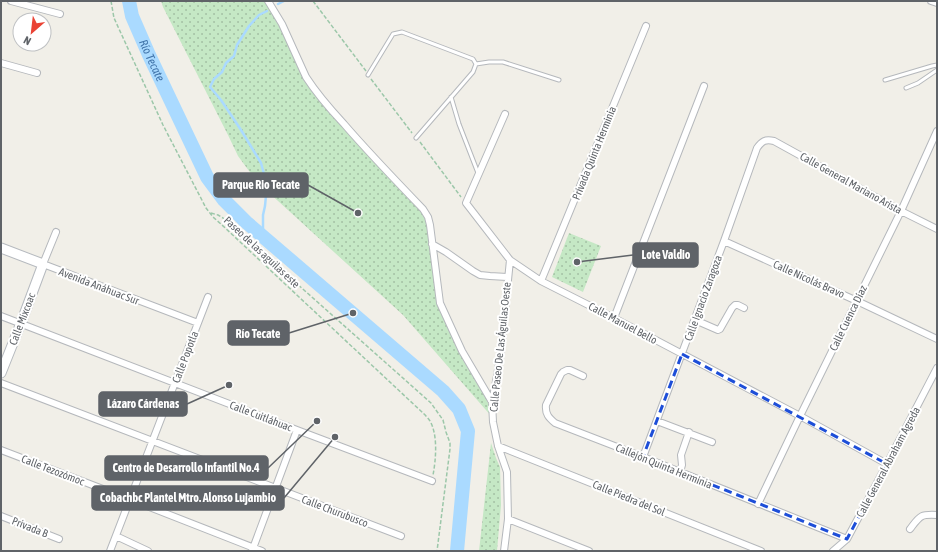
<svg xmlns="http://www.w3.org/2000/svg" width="938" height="552" font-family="'Asap Condensed',sans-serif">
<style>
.park{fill:url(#park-dots)}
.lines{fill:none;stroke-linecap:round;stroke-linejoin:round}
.stream{stroke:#aadaff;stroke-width:2.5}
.river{stroke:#aadaff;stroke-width:14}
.service-casing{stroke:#b5b8bc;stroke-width:5}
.minor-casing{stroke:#b5b8bc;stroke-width:8}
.secondary-casing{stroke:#b6babf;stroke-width:11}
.path{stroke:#9cc7a9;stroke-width:1.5;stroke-dasharray:4 2;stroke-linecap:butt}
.service{stroke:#fff;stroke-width:3}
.minor{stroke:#fff;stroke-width:6}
.secondary{stroke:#fff;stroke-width:9}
.marked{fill:none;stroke:#1d4ed8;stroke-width:3;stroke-dasharray:8 5;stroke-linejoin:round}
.labels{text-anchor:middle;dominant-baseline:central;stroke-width:4;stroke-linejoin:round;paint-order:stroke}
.street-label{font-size:11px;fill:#5f6368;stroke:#fff}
.water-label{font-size:12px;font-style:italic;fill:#4174aa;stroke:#fff}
.leader{fill:none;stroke:#5f6368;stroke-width:1.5}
.callout-dot{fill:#5f6368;stroke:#fff;stroke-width:1.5}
.callout{fill:#5f6368;stroke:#5f6368;stroke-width:1.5}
.callout-label{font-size:12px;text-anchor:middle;font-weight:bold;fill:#fff}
</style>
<defs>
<pattern id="park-dots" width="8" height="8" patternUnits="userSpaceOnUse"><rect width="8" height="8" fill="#c5e8c5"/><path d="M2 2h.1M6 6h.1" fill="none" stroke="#a3c0a4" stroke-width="1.8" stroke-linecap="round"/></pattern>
</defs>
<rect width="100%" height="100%" fill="#f1efe8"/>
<path class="park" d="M161,1h110l31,65 19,31 99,109 8,15 5,45 13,54 38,69 8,28 -89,-102 -137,-125 -17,-19 -11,-15 -10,-21 -65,-128z
M569,233l32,13 -18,46 -31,-15z
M491,443l5,15 4,9 1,38 -4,46h-18z"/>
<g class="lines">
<path class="stream" d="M278,4l6,-3
M265,238l-2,-8v-15l2,-9 2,-21 -6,-22 -20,-33 -20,-30 -11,-13 4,-8 8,-7 4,-9 8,-7 3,-11 12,-19 10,-11 8,-4"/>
<path class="river" id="s1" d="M129,1l3,15 17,39 58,122 17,23 22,22 197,169 16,18 9,22 -11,120"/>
<defs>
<path id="service" d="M476,64l13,-2h14l56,18
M368,75l25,-41 9,-2 71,27 3,5 -3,8 -57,66
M885,80l47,-14 5,-1
M906,88l12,-5 19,-13
M451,97l8,27 19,49"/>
<path id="minor" d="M11,1l49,13
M268,1l14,23 24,53c11,17 24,32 38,47 25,29 52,57 79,85l5,8 2,8 10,78 22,48 30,51
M931,1l6,2
M1,63l36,10
M505,114l-39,89 44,57 31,21 73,37 186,98 87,48
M56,232l-13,32 155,59
M724,241l133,60 80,38
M432,244l14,8 27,19 7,4 10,1 17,1
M541,281l105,-255
M1,316l296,114 135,51
M614,318l90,-232
M695,320l23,10 2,-1 12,-21 3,-3h3l6,3
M583,376l-13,-6h-3l-4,2 -2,2 -15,31c-1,9 3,13 9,18l88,34 204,82
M1,383l400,153
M657,421l55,21
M498,446l263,105
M1,450l128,49 133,52
M643,457l81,-216 33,-93c5,-7 8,-9 17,-7l127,70 36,18
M680,472l2,-7 -1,-10 8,-23
M758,504l42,-88 101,-205 36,-80
M1,516l58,23
M508,519l81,32
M910,529c10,-13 10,-15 27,-14
M116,536l32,15
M110,551l98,-254
M252,551l45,-121
M504,551l4,-32 -1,-47 -9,-26 -5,-24 -1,-20 5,-26 4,-26 9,-90
M833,551l14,-12 40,-75 50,-96"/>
<path id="secondary" d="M1,248l42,16 -22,59 -20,50"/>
</defs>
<use href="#service" class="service-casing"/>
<use href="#minor" class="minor-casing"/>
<use href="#secondary" class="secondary-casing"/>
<path class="path" d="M111,1l3,17 49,107 43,83 7,9 9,8 201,188c2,2 5,5 7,8 8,14 6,38 3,54
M313,1l53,70
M371,79l41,54
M420,142l41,55
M211,213l7,2 5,3 208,185 12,17 3,12 4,11v6l-13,102"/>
<use href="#service" class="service"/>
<use href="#minor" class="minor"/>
<use href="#secondary" class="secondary"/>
</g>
<path class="marked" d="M682,354l205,110 -40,75 -204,-82z"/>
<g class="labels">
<g class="street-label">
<text transform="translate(594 153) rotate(-68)">Privada Quinta Herminia</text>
<text transform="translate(851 183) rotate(29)">Calle General Mariano Arista</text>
<text transform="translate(262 252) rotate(43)">Paseo de las aguilas este</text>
<text transform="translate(809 279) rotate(24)">Calle Nicolás Bravo</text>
<text transform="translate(99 286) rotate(21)">Avenida Anáhuac Sur</text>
<text transform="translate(703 298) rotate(-70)">Calle Ignacio Zaragoza</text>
<text transform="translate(848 318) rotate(-64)">Calle Cuenca Díaz</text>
<text transform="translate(22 319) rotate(-69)">Calle Mixcoac</text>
<text transform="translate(623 323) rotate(28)">Calle Manuel Bello</text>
<text transform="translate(500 347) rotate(-84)">Calle Paseo De Las Águilas Oeste</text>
<text transform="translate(185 357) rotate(-69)">Calle Popotla</text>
<text transform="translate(261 416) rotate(21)">Calle Cuitláhuac</text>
<text transform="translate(888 462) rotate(-62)">Calle General Abraham Agreda</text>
<text transform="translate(664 466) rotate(22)">Callejón Quinta Herminia</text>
<text transform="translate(53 470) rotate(21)">Calle Tezozómoc</text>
<text transform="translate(629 498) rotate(22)">Calle Piedra del Sol</text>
<text transform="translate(335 511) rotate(21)">Calle Churubusco</text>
<text transform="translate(30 527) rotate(22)">Privada B</text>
</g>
<g class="water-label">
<text stroke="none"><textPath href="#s1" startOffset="64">Río Tecate</textPath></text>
</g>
</g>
<path class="leader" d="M358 213L308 185M577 262L633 255M353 313L289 333M229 385L187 404M317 421L268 468M335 437L284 498"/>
<g class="callout-dot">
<circle cx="358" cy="213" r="4"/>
<circle cx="577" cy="262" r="4"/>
<circle cx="353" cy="313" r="4"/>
<circle cx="229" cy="385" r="4"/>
<circle cx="317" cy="421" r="4"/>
<circle cx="335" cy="437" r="4"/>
</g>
<g class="callout">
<rect x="214" y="173" width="94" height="24" rx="4"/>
<rect x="633" y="243" width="65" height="24" rx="4"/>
<rect x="228" y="321" width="61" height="24" rx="4"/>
<rect x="99" y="392" width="88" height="24" rx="4"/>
<rect x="105" y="456" width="163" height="24" rx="4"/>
<rect x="92" y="486" width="192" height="24" rx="4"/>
</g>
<g class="callout-label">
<text x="261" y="189">Parque Rio Tecate</text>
<text x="666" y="259">Lote Valdio</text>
<text x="258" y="338">Río Tecate</text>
<text x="143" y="408">Lázaro Cárdenas</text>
<text x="186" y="472">Centro de Desarrollo Infantil No.4</text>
<text x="188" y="502">Cobachbc Plantel Mtro. Alonso Lujambio</text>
</g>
<rect width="938" height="552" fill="none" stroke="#5f6368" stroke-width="4"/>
<g transform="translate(32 32) rotate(208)"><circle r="19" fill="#ffffff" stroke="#bfc1c3"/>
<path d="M0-3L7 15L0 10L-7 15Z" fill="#ea4335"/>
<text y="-6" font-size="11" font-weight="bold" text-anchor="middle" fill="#5f6368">N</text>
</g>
</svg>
